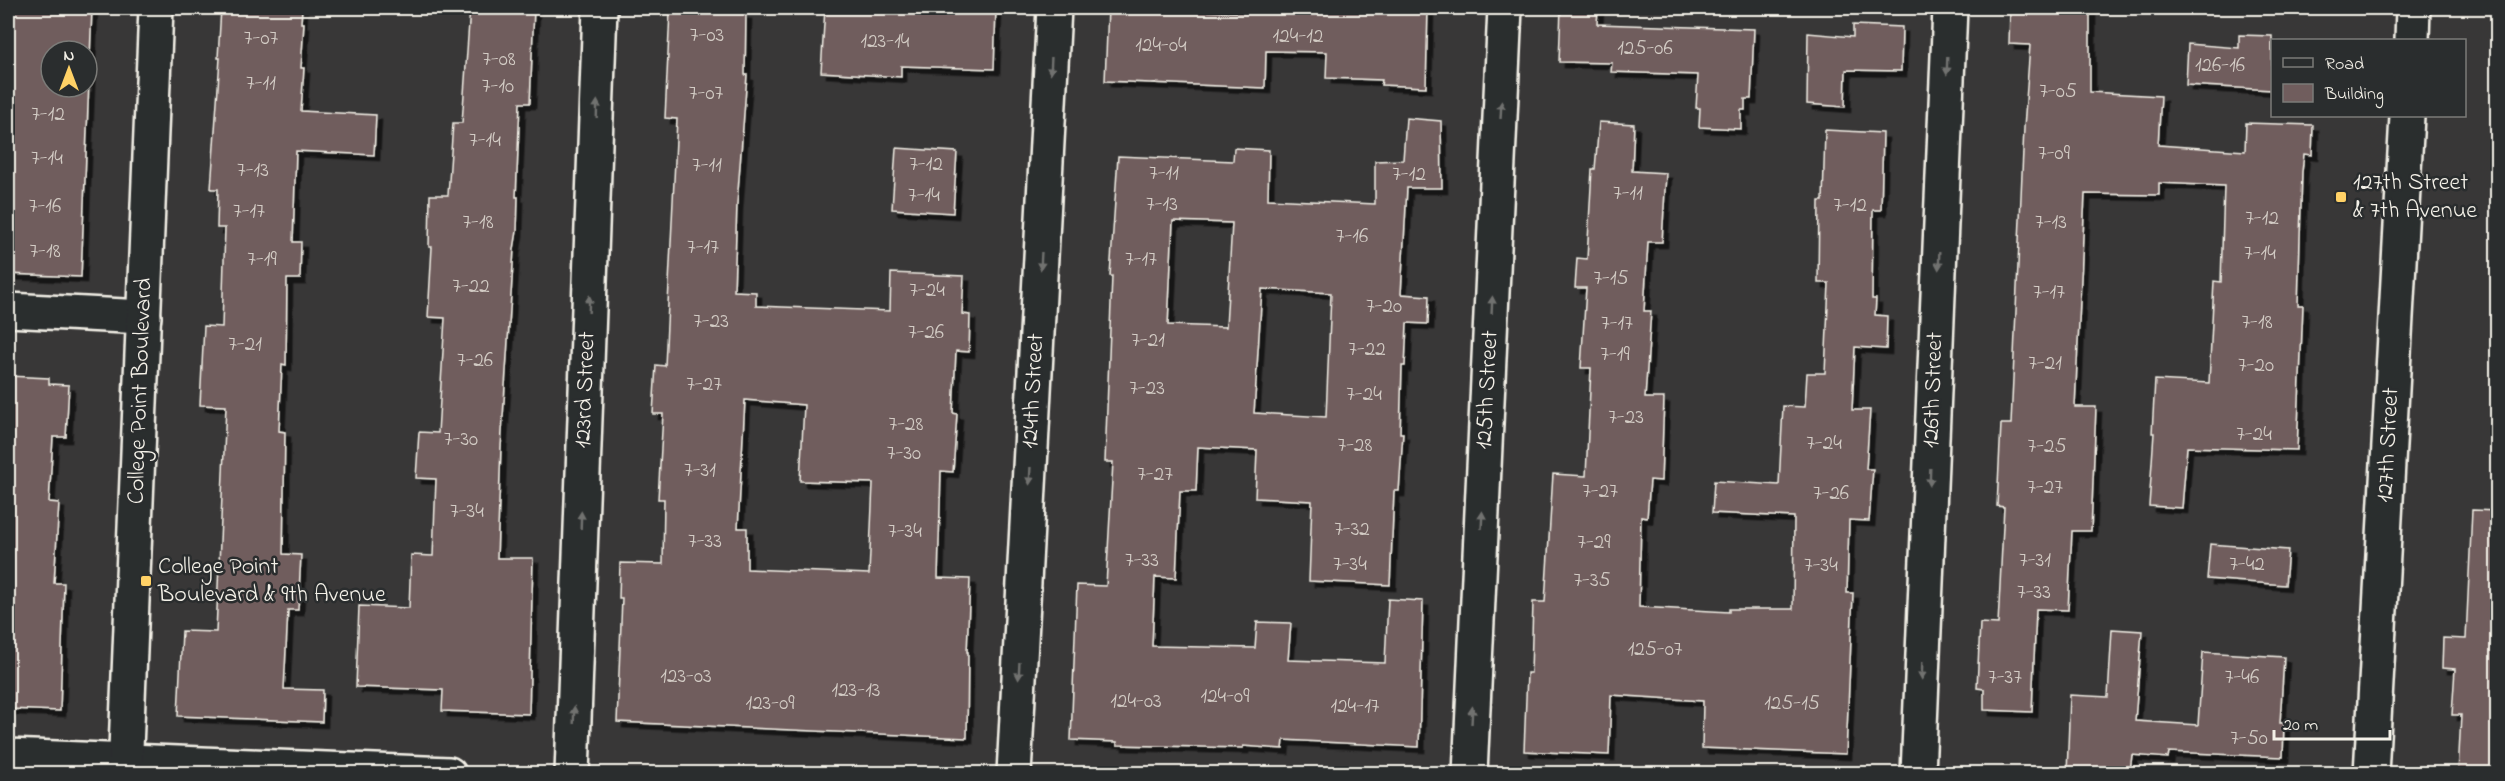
<svg xmlns="http://www.w3.org/2000/svg" width="2505" height="781" font-family="'Indie Flower',sans-serif">
<style>
.building{fill:#705d5d;stroke:#f4f1e8;stroke-width:1.5;fill-rule:evenodd;filter:url(#shadow)}
.lines{fill:none;stroke-linecap:round;stroke-linejoin:round}
.minor-casing{stroke:#f4f1e8;stroke-width:38}
.minor{stroke:#2a2d2e;stroke-width:33}
.oneway{fill:#71726f}
.poi-dot{fill:#ffd166;stroke:#2a2d2e;stroke-width:2}
.labels{text-anchor:middle;dominant-baseline:central;stroke-width:5;stroke-linejoin:round;paint-order:stroke}
.number-label{font-size:21px;fill:#d3ccc5}
.poi-label{font-size:24px;fill:#f4f1e8;stroke:#2a2d2e;text-anchor:start}
.street-label{font-size:24px;fill:#f4f1e8;stroke:#2a2d2e}
</style>
<defs>
<filter id="shadow"><feDropShadow dx="5.5" dy="5.5" stdDeviation="0" flood-color="#0009"/></filter>
</defs>
<rect width="100%" height="100%" fill="#383737"/>
<filter id="ink" filterUnits="userSpaceOnUse"><feTurbulence type="fractalNoise" baseFrequency=".0167" numOctaves="2"/><feDisplacementMap in="SourceGraphic" scale="12" xChannelSelector="R" yChannelSelector="G"/><feConvolveMatrix kernelMatrix="1 2 1 2 8 2 1 2 1" color-interpolation-filters="sRGB"/></filter>
<g filter="url(#ink)">
<g class="building">
<path d="M8 8H92L81 277 8 274ZM51 51H87V87H51Z"/>
<path d="M221 8H302L301 23H304L301 68H304L301 111 376 115 374 155 296 151 293 242H301L300 279H287L286 365 282 364 279 431 285 432 283 554 301 555 298 610H288L284 689 323 690 322 722 178 716 182 631 216 632 226 406 200 405 204 326 222 327 225 228H217L218 189H211L220 58H218Z"/>
<path d="M470 8H534L530 103H520L516 197H518L517 231 514 249 501 447 497 558H533L529 714 442 711 443 690 356 687 359 606 409 608 411 555 433 556 436 479 416 478 419 432 438 433 445 318 428 317 432 247H429L430 195H448L453 123H462Z"/>
<path d="M825 8H996L994 69 901 66V77L821 72Z"/>
<path d="M1108 8 1287 14V8H1428L1426 87 1381 85 1382 80 1326 78 1327 52 1266 51 1265 88 1105 81Z"/>
<path d="M1561 8H1598L1597 24 1754 29 1751 99H1745V110H1741V129L1699 127 1700 108H1696L1698 75 1611 72 1612 63 1559 62Z"/>
<path d="M2010 8 2090 9V92L2161 96 2158 145 2245 151 2246 123 2313 125 2312 155 2304 154 2302 172 2298 305H2303L2297 450 2187 447 2182 508 2149 506 2154 433H2152L2155 380 2209 383 2214 281 2221 282 2224 186 2159 183V195L2085 194 2075 407H2096L2091 531H2072L2068 610 2036 609 2032 712 1984 710V689L1977 688 1980 623 1998 624 2004 507 1997 506 2001 424H2011L2024 128 2030 45 2009 44Z"/>
<path d="M670 11 746 14 745 75H747L737 204 734 291 756 292V306L890 311 891 273 964 276 962 314 970 315 969 352 956 351 953 413 957 414 953 472 941 471 938 578 970 579 967 652H968L967 738 617 722 622 598H619L620 563 663 564 664 499H658L663 414H653L656 365 665 366 677 119 665 118ZM745 400 804 405 800 481 873 483 869 574 747 569V528H738Z"/>
<path d="M1853 25 1902 27 1901 71 1846 70 1845 107 1807 104 1808 33 1853 37Z"/>
<path d="M2239 35 2272 36V90L2186 85 2188 44 2239 48Z"/>
<path d="M1406 118 1441 121 1442 188H1407L1401 294 1429 296 1428 324 1407 323 1405 366H1402L1400 433H1403L1399 491H1394L1390 585 1309 581 1312 501 1255 498 1257 450 1198 447 1196 491H1180L1176 578 1155 577 1152 646 1255 648 1257 622 1291 623 1288 660 1385 663 1388 599 1423 601 1419 747 1284 740 1283 749 1243 746V748L1117 745V742L1071 740 1077 585 1106 586 1113 462H1105L1112 276H1110L1118 156 1233 161 1234 148 1269 150 1268 199 1375 204V161L1403 160ZM1173 221 1232 223 1226 327 1168 325ZM1262 289 1331 293 1326 417 1254 413Z"/>
<path d="M1599 122 1634 124 1632 171 1666 173 1662 242H1648L1644 311H1651L1645 398H1664L1661 481 1650 480 1647 518 1641 517 1639 607 1729 612V609H1793L1794 517 1712 513 1714 481 1779 485 1783 406 1805 407 1807 373H1825L1829 283H1818L1819 201H1823L1825 130 1883 133 1881 210H1873L1872 299H1876L1875 315 1887 316 1886 349 1855 347 1852 410H1870L1866 469H1873L1869 521 1849 520 1847 593H1853L1846 754 1702 748 1703 701 1611 695 1609 755 1524 751 1527 673H1531L1533 602H1545L1553 474 1586 476 1591 368H1581L1586 288H1575L1577 258 1587 259 1592 169H1595Z"/>
<path d="M896 148 957 152 953 213 892 209Z"/>
<path d="M8 376 49 378V384L69 385 66 437H53L49 502 59 503 54 583H64L60 711 8 709Z"/>
<path d="M2472 510 2498 511V774H2458L2461 715H2452L2455 669 2442 668 2443 638 2466 639Z"/>
<path d="M2210 544 2288 550 2285 585 2207 579Z"/>
<path d="M2112 629 2142 631 2135 721 2198 725 2203 652 2284 657 2280 723H2284L2283 757 2169 752 2168 758 2132 755 2130 771 2119 770V774H2067L2070 695 2108 697Z"/>
</g>
<g class="lines">
<g class="minor-casing">
<g id="minor">
<path d="M2412 40 2413 8"/>
<path d="M8 310 144 317"/>
<path d="M8 756 449 774"/>
<path d="M125 774 156 8"/>
<path d="M572 774 600 8"/>
<path d="M1014 774 1054 8"/>
<path d="M1470 774 1505 8"/>
<path d="M1918 774 1950 8"/>
<path d="M2371 774 2407 116"/>
</g>
</g>
<use href="#minor" class="minor"/>
</g>
<defs><path id="oneway-solid" d="M-6-.8H1V-3.2L6.5 0L1 3.2V.8H-6Z" transform="scale(1.5)"/></defs>
<g class="oneway">
<use href="#oneway-solid" transform="translate(1051 66) rotate(93)"/>
<use href="#oneway-solid" transform="translate(1947 66) rotate(92)"/>
<use href="#oneway-solid" transform="translate(597 109) rotate(-88)"/>
<use href="#oneway-solid" transform="translate(1501 110) rotate(-87)"/>
<use href="#oneway-solid" transform="translate(1041 261) rotate(93)"/>
<use href="#oneway-solid" transform="translate(1939 261) rotate(92)"/>
<use href="#oneway-solid" transform="translate(589 304) rotate(-88)"/>
<use href="#oneway-solid" transform="translate(1492 305) rotate(-87)"/>
<use href="#oneway-solid" transform="translate(1030 476) rotate(93)"/>
<use href="#oneway-solid" transform="translate(1930 477) rotate(92)"/>
<use href="#oneway-solid" transform="translate(581 520) rotate(-88)"/>
<use href="#oneway-solid" transform="translate(1482 520) rotate(-87)"/>
<use href="#oneway-solid" transform="translate(1019 671) rotate(93)"/>
<use href="#oneway-solid" transform="translate(1922 671) rotate(92)"/>
<use href="#oneway-solid" transform="translate(574 715) rotate(-88)"/>
<use href="#oneway-solid" transform="translate(1472 715) rotate(-87)"/>
</g>
</g>
<g class="poi-dot">
<rect x="2335" y="191" width="12" height="12" rx="3"/>
<rect x="140" y="575" width="12" height="12" rx="3"/>
</g>
<g class="labels">
<g class="number-label">
<text x="707" y="36">7-03</text>
<text x="1298" y="37">124-12</text>
<text x="261" y="39">7-07</text>
<text x="885" y="42">123-14</text>
<text x="1161" y="46">124-04</text>
<text x="1645" y="49">125-06</text>
<text x="499" y="60">7-08</text>
<text x="2220" y="66">126-16</text>
<text x="261" y="84">7-11</text>
<text x="498" y="87">7-10</text>
<text x="2058" y="92">7-05</text>
<text x="706" y="94">7-07</text>
<text x="48" y="115">7-12</text>
<text x="485" y="141">7-14</text>
<text x="2054" y="154">7-09</text>
<text x="47" y="159">7-14</text>
<text x="926" y="165">7-12</text>
<text x="707" y="166">7-11</text>
<text x="253" y="171">7-13</text>
<text x="1164" y="174">7-11</text>
<text x="1409" y="175">7-12</text>
<text x="1628" y="194">7-11</text>
<text x="924" y="196">7-14</text>
<text x="1162" y="205">7-13</text>
<text x="1850" y="206">7-12</text>
<text x="45" y="207">7-16</text>
<text x="249" y="212">7-17</text>
<text x="2262" y="219">7-12</text>
<text x="478" y="223">7-18</text>
<text x="2051" y="223">7-13</text>
<text x="1352" y="237">7-16</text>
<text x="703" y="248">7-17</text>
<text x="45" y="252">7-18</text>
<text x="2260" y="254">7-14</text>
<text x="262" y="260">7-19</text>
<text x="1141" y="260">7-17</text>
<text x="1611" y="279">7-15</text>
<text x="471" y="287">7-22</text>
<text x="927" y="291">7-24</text>
<text x="2049" y="293">7-17</text>
<text x="1384" y="307">7-20</text>
<text x="711" y="322">7-23</text>
<text x="2257" y="323">7-18</text>
<text x="1617" y="324">7-17</text>
<text x="926" y="333">7-26</text>
<text x="1148" y="341">7-21</text>
<text x="245" y="345">7-21</text>
<text x="1367" y="350">7-22</text>
<text x="1615" y="355">7-19</text>
<text x="475" y="361">7-26</text>
<text x="2045" y="364">7-21</text>
<text x="2256" y="366">7-20</text>
<text x="704" y="385">7-27</text>
<text x="1147" y="389">7-23</text>
<text x="1364" y="395">7-24</text>
<text x="1626" y="418">7-23</text>
<text x="906" y="425">7-28</text>
<text x="2254" y="435">7-24</text>
<text x="461" y="440">7-30</text>
<text x="1824" y="444">7-24</text>
<text x="1355" y="446">7-28</text>
<text x="2047" y="447">7-25</text>
<text x="904" y="454">7-30</text>
<text x="700" y="471">7-31</text>
<text x="1155" y="475">7-27</text>
<text x="2045" y="488">7-27</text>
<text x="1600" y="492">7-27</text>
<text x="1831" y="494">7-26</text>
<text x="467" y="512">7-34</text>
<text x="1352" y="530">7-32</text>
<text x="905" y="532">7-34</text>
<text x="705" y="542">7-33</text>
<text x="1594" y="543">7-29</text>
<text x="1142" y="561">7-33</text>
<text x="2035" y="561">7-31</text>
<text x="1350" y="565">7-34</text>
<text x="2247" y="565">7-42</text>
<text x="1821" y="566">7-34</text>
<text x="1592" y="581">7-35</text>
<text x="2034" y="593">7-33</text>
<text x="1655" y="650">125-07</text>
<text x="686" y="677">123-03</text>
<text x="2005" y="678">7-37</text>
<text x="2242" y="678">7-46</text>
<text x="856" y="691">123-13</text>
<text x="1225" y="697">124-09</text>
<text x="1136" y="702">124-03</text>
<text x="770" y="704">123-09</text>
<text x="1792" y="704">125-15</text>
<text x="1355" y="707">124-17</text>
<text x="2249" y="739">7-50</text>
</g>
<g class="poi-label">
<text x="2353" y="183">127th Street<tspan x="2353" dy="28">&amp; 7th Avenue</tspan></text>
<text x="158" y="567">College Point<tspan x="158" dy="28">Boulevard &amp; 9th Avenue</tspan></text>
</g>
<g class="street-label">
<text transform="translate(586 390) rotate(-88)">123rd Street</text>
<text transform="translate(1488 390) rotate(-87)">125th Street</text>
<text transform="translate(1934 390) rotate(-88)">126th Street</text>
<text transform="translate(141 391) rotate(-88)">College Point Boulevard</text>
<text transform="translate(1034 391) rotate(-87)">124th Street</text>
<text transform="translate(2389 445) rotate(-87)">127th Street</text>
</g>
</g>
<rect width="2505" height="781" fill="none" stroke="#2a2d2e" stroke-width="30"/>
<rect x="15" y="15" width="2475" height="751" fill="none" stroke="#f4f1e8" stroke-width="2" filter="url(#ink)"/>
<rect x="2271" y="39" width="195" height="78" fill="#2a2d2e" stroke="#7b7b78" stroke-width="1.5"/>
<rect x="2283" y="58" width="30" height="9" fill="#2a2d2e" stroke="#7b7b78" stroke-width="1.5"/>
<text x="2325" y="69" font-size="18" fill="#f4f1e8">Road</text>
<rect x="2283" y="84" width="30" height="18" fill="#705d5d" stroke="#7b7b78" stroke-width="1.5"/>
<text x="2325" y="99" font-size="18" fill="#f4f1e8">Building</text>
<g transform="translate(69 69)"><circle r="28" fill="#2a2d2e" stroke="#7b7b78" stroke-width="1.5"/>
<path d="M0-4.5L10 22L0 15L-10 22Z" fill="#ffd166"/>
<text y="-9" font-size="16" font-weight="bold" text-anchor="middle" fill="#f4f1e8">N</text>
</g>
<path d="M2274 730v9h116v-9" fill="none" stroke="#f4f1e8" stroke-width="3"/>
<text x="2283" y="730" font-size="18" fill="#f4f1e8" stroke="#2a2d2e" stroke-width="4.5" paint-order="stroke">20 m</text>
</svg>
